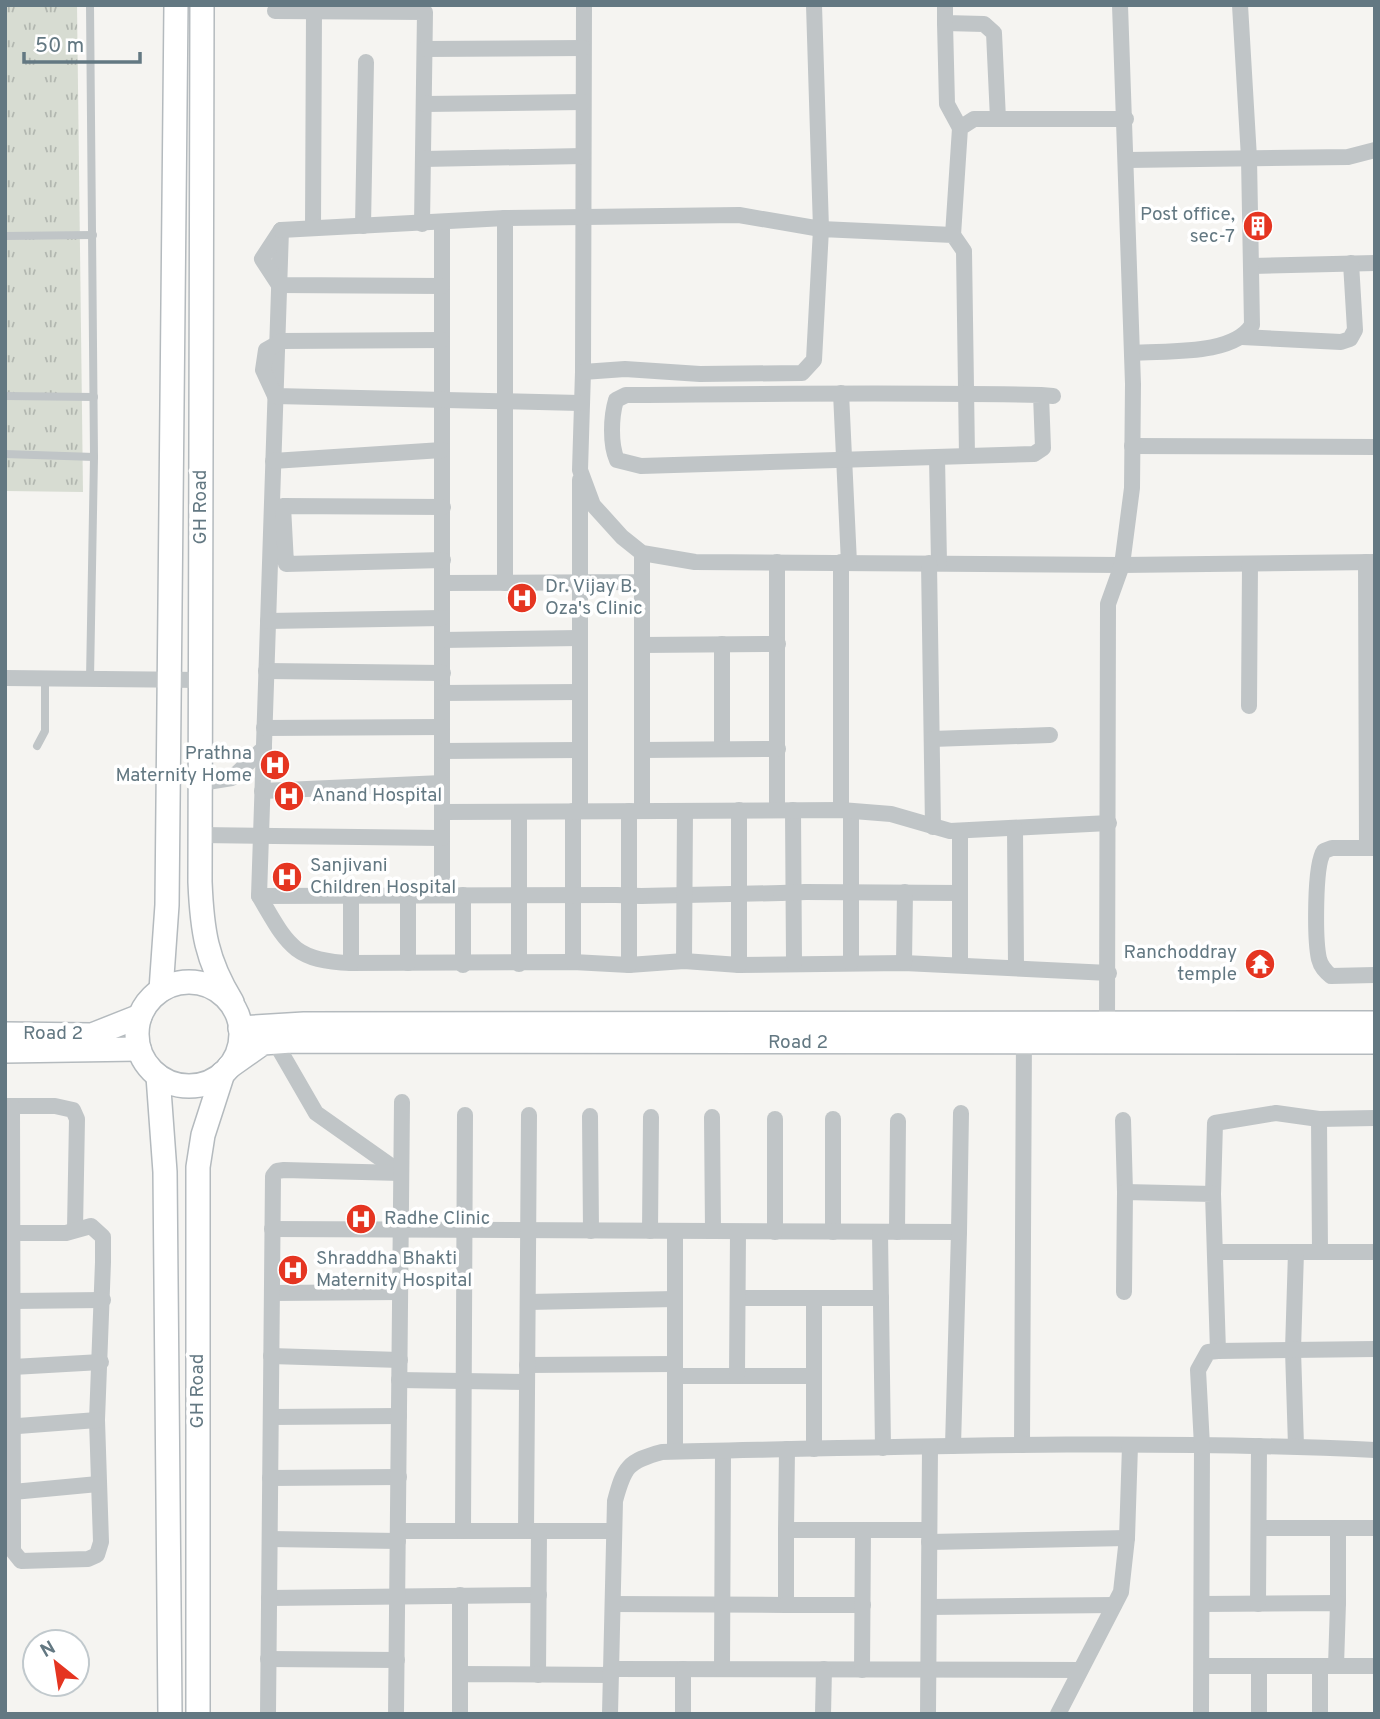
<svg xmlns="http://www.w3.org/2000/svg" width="1380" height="1719" font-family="Overpass,sans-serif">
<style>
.grass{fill:url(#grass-tufts)}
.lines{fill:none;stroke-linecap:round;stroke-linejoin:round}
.secondary-casing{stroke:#b4babe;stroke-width:26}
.lane{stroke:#c0c5c7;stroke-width:8}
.street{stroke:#c0c5c7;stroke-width:16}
.secondary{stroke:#fff;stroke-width:23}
.street-bridge{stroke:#c0c5c7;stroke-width:16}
.labels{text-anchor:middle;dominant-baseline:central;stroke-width:7;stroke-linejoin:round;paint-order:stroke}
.poi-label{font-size:19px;fill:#637882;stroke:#fff;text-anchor:start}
.street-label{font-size:19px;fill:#637882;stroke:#fff}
</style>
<defs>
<pattern id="grass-tufts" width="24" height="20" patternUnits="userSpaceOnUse" patternTransform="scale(1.75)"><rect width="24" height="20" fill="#d7dcd2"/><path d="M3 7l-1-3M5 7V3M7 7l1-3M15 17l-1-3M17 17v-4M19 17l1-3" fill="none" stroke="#b2b7b0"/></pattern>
</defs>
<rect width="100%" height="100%" fill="#f5f4f1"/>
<path class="grass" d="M5 5H77L83 492 5 491Z"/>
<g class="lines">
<g class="secondary-casing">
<g id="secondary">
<path d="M202 5 200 882C202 930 206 960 232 1002"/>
<circle cx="189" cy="1034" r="52"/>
<path d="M161 990 167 905 176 5"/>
<path d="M240 1028 304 1024 1375 1023"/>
<path d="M5 1034 92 1035 140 1016"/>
<path d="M5 1051 139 1049"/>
<path d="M229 1067 263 1043 291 1041 1375 1042"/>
<path d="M158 1076 165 1172 170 1714"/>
<path d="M198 1714V1167L203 1135 223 1073"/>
</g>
</g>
<g class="lane">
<path d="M90 5 94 457 90 679"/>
<path d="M5 236 93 235"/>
<path d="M5 396 94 397"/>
<path d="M5 454 94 457"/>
<path d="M37 746 45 731V680"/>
</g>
<g class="street">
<path d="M584 5 583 372 580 470 593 505 622 537 642 553 695 562 1122 565 1375 562"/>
<path d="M945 5V23L984 24 994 33 998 119"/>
<path d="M275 11 425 12 422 224"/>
<path d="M945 23 947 104 960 128"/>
<path d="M425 49 583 48"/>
<path d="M424 104 583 102"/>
<path d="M423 159 583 156"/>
<path d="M1127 160 1348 157 1375 150"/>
<path d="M442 223V583L642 582V553"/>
<path d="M363 226 366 62"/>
<path d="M313 228 314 11"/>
<path d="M281 230 259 896C287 943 292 961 351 963L573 962 629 965 684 961 739 965 904 963 1109 973"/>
<path d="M281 230 262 259 279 285 442 286"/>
<path d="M281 230 505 218"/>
<path d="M953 235 960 128 974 119H1126"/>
<path d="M1252 266 1375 263"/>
<path d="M1242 337 1341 342 1350 339 1355 330 1351 263"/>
<path d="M442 340 282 341 266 350 263 370 275 396 580 403"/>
<path d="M1132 353C1166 350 1233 356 1252 325L1249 158 1240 5"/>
<path d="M583 372 625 369 700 374 802 373 814 360 821 229 953 235 964 251 967 456"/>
<path d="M841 393 849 563"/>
<path d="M1041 395 1043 448 1034 454 641 466 617 460C610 444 611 417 616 400L626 395C765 394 903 392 1041 395L1053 396"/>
<path d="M1132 446 1375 447"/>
<path d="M937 457 939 563"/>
<path d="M273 461 442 450"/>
<path d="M443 560 286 564 283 506 443 507"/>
<path d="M777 562V810"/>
<path d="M1366 562 1367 848"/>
<path d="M929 563 933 827"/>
<path d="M442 583V895"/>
<path d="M505 583V218L739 215 821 229 814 5"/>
<path d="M268 621 442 618"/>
<path d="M442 640 580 638"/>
<path d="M642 645 778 644"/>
<path d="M266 671 443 673"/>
<path d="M5 678 201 680"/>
<path d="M442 693 580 692"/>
<path d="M1249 706 1250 564"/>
<path d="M264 728 442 727"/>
<path d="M932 739 1050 735"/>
<path d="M722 749V644"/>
<path d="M642 750 778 749"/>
<path d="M442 751 580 750"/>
<path d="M201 783 232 778 264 748"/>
<path d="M262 791 442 783"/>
<path d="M793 810 794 963"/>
<path d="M841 810V562"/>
<path d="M573 811V962"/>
<path d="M580 811V480"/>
<path d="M642 811V582"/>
<path d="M851 811V962"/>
<path d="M442 812 841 810 891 814 950 831 1109 823"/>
<path d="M1015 828 1016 967"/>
<path d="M201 835 442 838"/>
<path d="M1375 848H1332L1324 851C1314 865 1315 941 1319 959 1321 967 1325 971 1331 976L1375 975"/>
<path d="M806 892 960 893"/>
<path d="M351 895V963"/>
<path d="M408 895V963"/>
<path d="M463 895V965"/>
<path d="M259 896 616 895"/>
<path d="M641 896 781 893"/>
<path d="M684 961 685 811"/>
<path d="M904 963 905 892"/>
<path d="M519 964V812"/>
<path d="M960 964V832"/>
<path d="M629 965V811"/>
<path d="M739 965V810"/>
<path d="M1107 1032 1108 604 1122 565 1132 488 1133 384 1120 5"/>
<path d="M275 1042 316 1113 401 1173"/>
<path d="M5 1106H55L73 1110 77 1119 75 1229"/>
<path d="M590 1116 591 1231"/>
<path d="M712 1117 713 1231"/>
<path d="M833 1119V1232"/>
<path d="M1319 1119 1320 1252"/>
<path d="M1123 1120 1125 1192"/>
<path d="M1213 1194 1215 1123 1276 1113 1319 1119 1375 1118"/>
<path d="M272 1229 959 1232 953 1446"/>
<path d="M650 1231 651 1117"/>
<path d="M775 1232V1119"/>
<path d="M880 1232 883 1448"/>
<path d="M897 1232 898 1121"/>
<path d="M959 1232 961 1113"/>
<path d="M5 1233H66L91 1226 103 1237V1262L97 1420 101 1542 97 1555 88 1559 21 1561 13 1551V1532"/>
<path d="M1215 1252H1375"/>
<path d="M1296 1252 1293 1350 1296 1446"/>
<path d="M1124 1292 1125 1192 1213 1194 1218 1351"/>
<path d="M272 1293 400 1292"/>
<path d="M738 1298H814"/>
<path d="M12 1301 103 1300"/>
<path d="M528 1302 675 1299"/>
<path d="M271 1356 400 1360"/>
<path d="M527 1365 675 1364"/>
<path d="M13 1367 101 1362"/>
<path d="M675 1376H814V1298H881"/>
<path d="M737 1376 738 1232"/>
<path d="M814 1376V1449"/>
<path d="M399 1380 527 1382"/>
<path d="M271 1417 399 1416"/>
<path d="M5 1427 97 1420"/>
<path d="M1022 1445 1024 1031"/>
<path d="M675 1451V1231"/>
<path d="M270 1478 399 1477"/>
<path d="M13 1492 98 1484"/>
<path d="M1259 1528H1375"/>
<path d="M786 1530 787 1449"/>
<path d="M398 1531H613"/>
<path d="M463 1531 465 1115"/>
<path d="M526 1531 529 1115"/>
<path d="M5 1532H13L12 1106"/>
<path d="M270 1539 398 1541"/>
<path d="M929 1542 1127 1538"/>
<path d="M269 1598 539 1595"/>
<path d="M1338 1603V1528"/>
<path d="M613 1604 786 1605V1530H929"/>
<path d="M1202 1604 1338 1603 1336 1666"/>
<path d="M1258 1604 1259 1446"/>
<path d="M786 1605H863"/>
<path d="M929 1607 1114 1605"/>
<path d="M268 1659 397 1660"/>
<path d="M1202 1666H1375"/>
<path d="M611 1669 1080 1670"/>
<path d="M722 1669 723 1451"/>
<path d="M862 1670 863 1530"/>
<path d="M460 1674V1595"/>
<path d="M538 1675 539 1531"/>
<path d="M268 1714 273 1176 277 1171 284 1170 401 1173"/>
<path d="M396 1714 402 1102"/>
<path d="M460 1714V1674L611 1675"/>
<path d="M610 1714 615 1501C624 1467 628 1461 662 1452 899 1447 1137 1439 1375 1450"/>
<path d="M683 1714V1669"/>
<path d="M823 1714 824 1669"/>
<path d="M928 1714 930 1447"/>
<path d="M1058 1714 1121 1592 1127 1538 1130 1446"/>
<path d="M1201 1714 1202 1446 1198 1370 1208 1352 1218 1351 1375 1349"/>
<path d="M1259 1714V1666"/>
<path d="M1320 1714V1666"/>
</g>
<use href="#secondary" class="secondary"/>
<g class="street-bridge">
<path d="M781 893 806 892"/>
<path d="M616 895 641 896"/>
</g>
</g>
<defs>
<g id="building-disc" transform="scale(1.575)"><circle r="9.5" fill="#e53521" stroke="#fff"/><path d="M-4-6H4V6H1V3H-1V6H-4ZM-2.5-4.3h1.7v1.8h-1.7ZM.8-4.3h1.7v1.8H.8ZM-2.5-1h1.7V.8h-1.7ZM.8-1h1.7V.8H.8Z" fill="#fff"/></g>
<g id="hospital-disc" transform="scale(1.575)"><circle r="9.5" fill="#e53521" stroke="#fff"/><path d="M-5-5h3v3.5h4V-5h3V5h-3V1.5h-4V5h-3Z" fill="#fff"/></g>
<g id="temple-disc" transform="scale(1.575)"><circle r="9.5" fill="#e53521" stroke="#fff"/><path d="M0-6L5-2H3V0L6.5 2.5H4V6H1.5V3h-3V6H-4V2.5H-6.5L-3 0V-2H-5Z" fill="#fff"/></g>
</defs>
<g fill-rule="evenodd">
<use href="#building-disc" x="1258" y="226"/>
<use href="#hospital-disc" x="522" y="598"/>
<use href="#hospital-disc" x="275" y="765"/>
<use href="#hospital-disc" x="289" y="796"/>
<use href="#hospital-disc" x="287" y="877"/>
<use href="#temple-disc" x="1260" y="964"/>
<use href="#hospital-disc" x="361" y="1219"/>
<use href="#hospital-disc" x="293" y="1270"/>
</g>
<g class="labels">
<g class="poi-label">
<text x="1235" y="215" text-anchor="end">Post office,<tspan x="1235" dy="22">sec-7</tspan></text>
<text x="545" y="587">Dr. Vijay B.<tspan x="545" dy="22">Oza's Clinic</tspan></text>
<text x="252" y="754" text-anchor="end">Prathna<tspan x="252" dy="22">Maternity Home</tspan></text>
<text x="312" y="796">Anand Hospital</text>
<text x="310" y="866">Sanjivani<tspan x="310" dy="22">Children Hospital</tspan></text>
<text x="1237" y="953" text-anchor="end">Ranchoddray<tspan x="1237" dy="22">temple</tspan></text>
<text x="384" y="1219">Radhe Clinic</text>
<text x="316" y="1259">Shraddha Bhakti<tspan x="316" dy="22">Maternity Hospital</tspan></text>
</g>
<g class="street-label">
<text transform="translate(201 507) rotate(-90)">GH Road</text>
<text x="53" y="1034">Road 2</text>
<text x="798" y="1043">Road 2</text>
<text transform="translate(198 1391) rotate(-90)">GH Road</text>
</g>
</g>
<rect width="1380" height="1719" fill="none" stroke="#637882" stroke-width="14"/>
<g transform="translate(56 1663) rotate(330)"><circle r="33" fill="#ffffff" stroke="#c1c9cd" stroke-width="2"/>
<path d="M0-5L12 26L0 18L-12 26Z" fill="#e53521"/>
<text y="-10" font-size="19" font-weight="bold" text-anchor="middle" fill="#637882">N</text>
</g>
<path d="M24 52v10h116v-10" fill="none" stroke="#637882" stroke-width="3.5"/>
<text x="35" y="52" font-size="21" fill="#637882" stroke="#ffffff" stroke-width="5" paint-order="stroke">50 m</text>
</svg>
